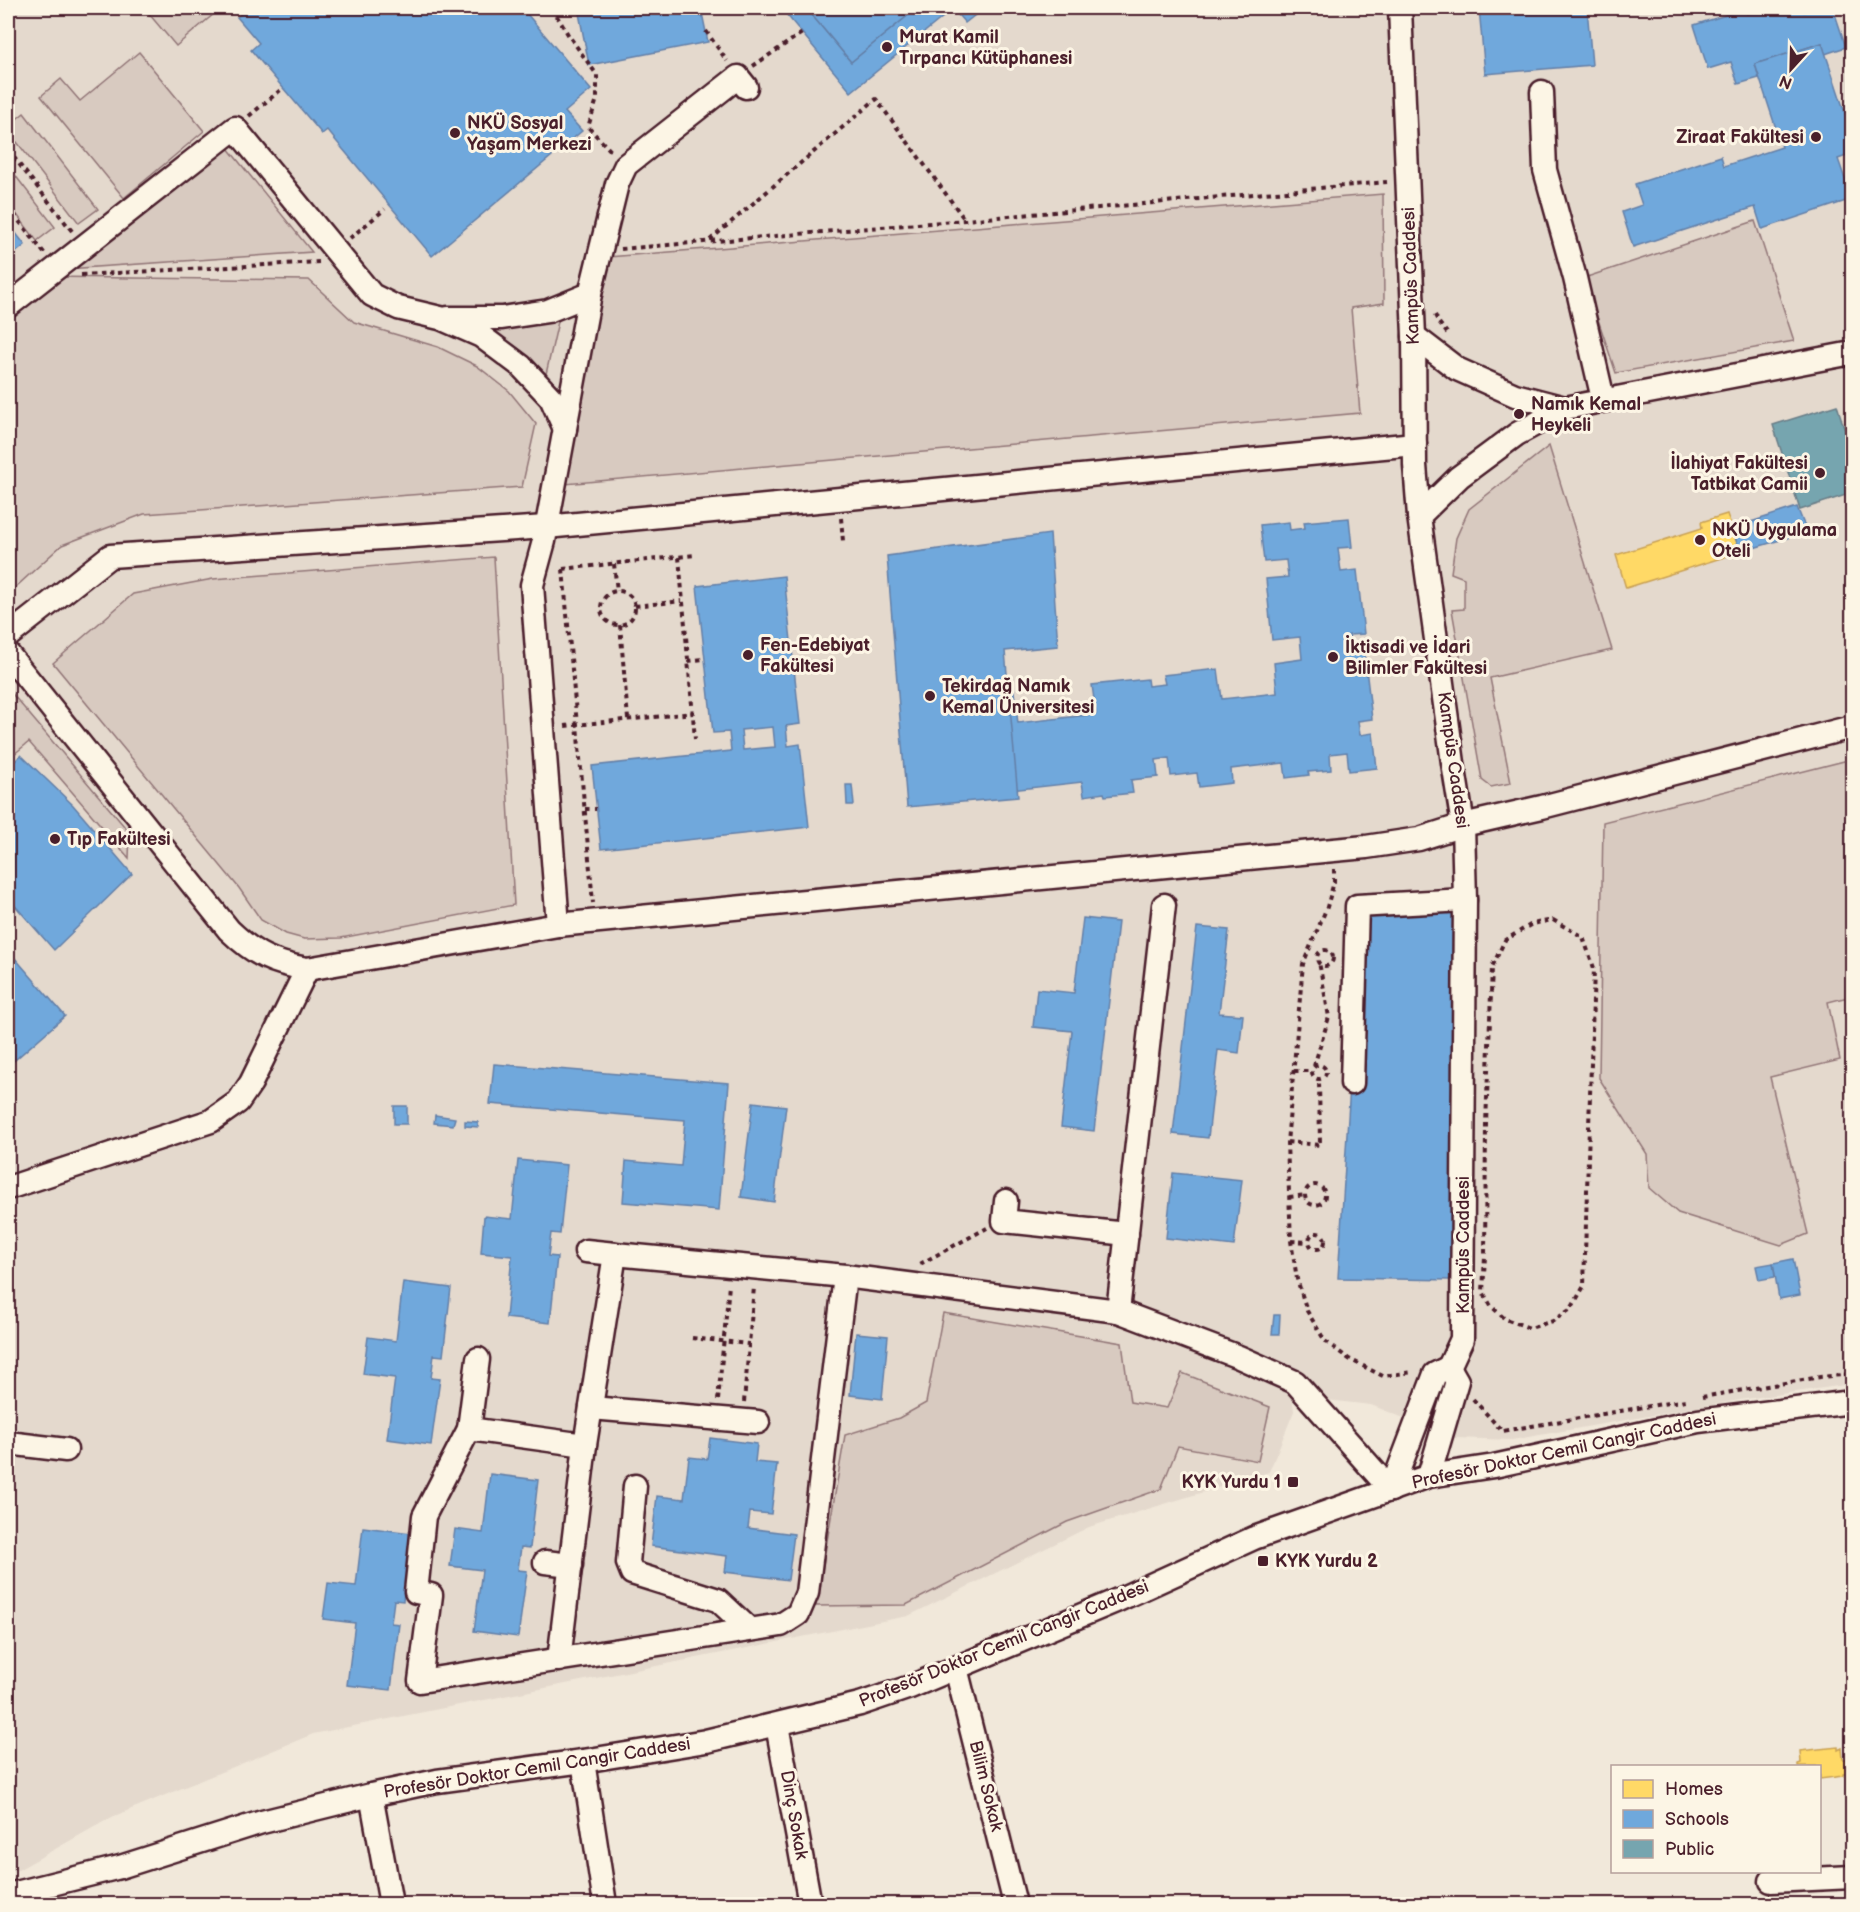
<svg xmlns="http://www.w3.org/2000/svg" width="1860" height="1912" font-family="'Balsamiq Sans',sans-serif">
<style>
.built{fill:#e4d9cd}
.green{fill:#d8cac0;stroke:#917476;stroke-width:1.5}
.homes{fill:#ffd966;stroke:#c9a154;stroke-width:1.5}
.schools{fill:#6fa8dc;stroke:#647fa7;stroke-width:1.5;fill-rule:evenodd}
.public{fill:#76a5af;stroke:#697d87;stroke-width:1.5}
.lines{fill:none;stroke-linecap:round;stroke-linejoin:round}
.minor-casing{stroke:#4a1f2b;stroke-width:27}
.path{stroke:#4a1f2b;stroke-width:4;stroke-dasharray:4.5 4.5;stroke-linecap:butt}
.minor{stroke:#fcf5e5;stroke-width:22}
.poi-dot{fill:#4a1f2b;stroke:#fcf5e5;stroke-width:2}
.labels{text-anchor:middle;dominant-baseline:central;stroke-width:6;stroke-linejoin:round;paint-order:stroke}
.poi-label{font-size:18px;font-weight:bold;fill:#4a1f2b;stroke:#fcf5e5;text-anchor:start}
.street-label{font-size:18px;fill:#4a1f2b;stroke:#fcf5e5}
</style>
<rect width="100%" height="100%" fill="#f1e8da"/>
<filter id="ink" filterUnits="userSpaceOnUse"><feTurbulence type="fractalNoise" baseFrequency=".0167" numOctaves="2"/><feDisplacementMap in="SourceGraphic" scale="12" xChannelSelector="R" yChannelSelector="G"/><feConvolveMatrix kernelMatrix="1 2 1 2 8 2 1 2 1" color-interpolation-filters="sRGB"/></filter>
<g filter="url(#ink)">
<path class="built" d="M8 8H1852V1384L1746 1399 1512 1440 1455 1438 1371 1405 1292 1396 1294 1411 1269 1472 1089 1527 908 1616 313 1734 112 1817 18 1870 8 1872Z"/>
<g class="green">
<path d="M144 8H221L176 46Z"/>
<path d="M139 52 204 131 124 198 41 96 61 79 80 101Z"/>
<path d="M24 113 98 209 79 223 17 142 8 149V126Z"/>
<path d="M223 142 312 252 66 269Z"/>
<path d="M8 166 55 227 37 241 8 203Z"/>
<path d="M1383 194 1384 303 1351 308 1360 413 565 484 608 257Z"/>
<path d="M1755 221 1794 341 1616 373 1584 278Z"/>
<path d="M46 277 309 280 354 322 438 347 477 366 509 391 536 424 522 487 144 514 62 545 8 594V306Z"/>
<path d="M560 313 546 374 523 352 486 325Z"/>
<path d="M1549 446 1612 650 1490 678 1511 783 1491 787 1482 780 1452 610 1464 609V578L1451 573 1456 538 1469 509Z"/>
<path d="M494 557 514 905 341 938 304 939 286 934 261 920 239 888 53 663 133 594 213 579Z"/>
<path d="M8 689 130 833 129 858 29 742 8 759Z"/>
<path d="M1852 759V996L1828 1002 1840 1060 1770 1077 1808 1234 1781 1245 1678 1213 1649 1188 1647 1154 1599 1078 1603 822Z"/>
<path d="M943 1313 1122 1343 1130 1402 1167 1408 1182 1373 1270 1407 1258 1461 1178 1446 1161 1489 1067 1522 906 1605 816 1606 845 1435 899 1418 926 1403Z"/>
</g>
<g class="homes">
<path d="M1727 514 1740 552 1626 588 1616 555 1702 528 1701 522Z"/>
<path d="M1838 1747V1750L1842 1748 1843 1759H1847L1849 1774H1843V1776L1820 1779V1766H1798V1764L1801 1763 1800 1751Z"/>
</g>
<g class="schools">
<path d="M248 8H522L591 90 565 112 582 131 432 256 327 130 322 134 251 50 259 43 237 17Z"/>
<path d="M578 8H701L708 42 589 65Z"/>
<path d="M781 8H806L851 62 917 8H984L965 23 953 9 851 92Z"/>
<path d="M806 8H917L851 62Z"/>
<path d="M1479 8H1587L1592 65 1485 74Z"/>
<path d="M1769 8H1803L1804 12 1817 8H1833L1846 47 1825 54 1822 43 1755 64 1759 78 1738 84 1731 62 1708 69 1694 25 1745 9 1747 14Z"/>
<path d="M1822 43 1849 125H1852V154L1838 159 1852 199 1762 229 1755 207 1633 247 1622 212 1642 205 1635 184 1721 156 1724 166 1782 147 1755 64Z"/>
<path d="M8 223 25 245 8 259Z"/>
<path d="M1797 507 1807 532 1740 552 1732 528Z"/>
<path d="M1349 518 1352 547 1338 548 1341 572 1357 570 1364 634 1349 635 1351 654 1364 652 1372 719 1358 721 1360 735 1373 733 1377 768 1349 771 1347 752 1330 754 1331 770 1308 772 1309 775 1286 778 1284 763 1231 769 1232 783 1199 787 1197 773 1171 776 1169 758 1156 760 1158 777 1131 780 1133 793 1105 796 1104 793 1084 796 1082 782 1011 790 999 686 1013 684 1018 723 1096 714 1092 685 1147 679 1148 686 1165 684 1163 675 1218 669 1222 699 1277 693 1274 663 1302 659 1300 637 1272 640 1266 579 1288 577 1286 560 1264 562 1260 525 1289 522 1290 530 1305 528 1304 522Z"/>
<path d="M1050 534 1058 646 1005 651 1018 797 907 807 887 556Z"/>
<path d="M784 576 800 724 786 726 788 746 800 744 809 827 601 849 592 766 731 751 729 732 713 733 697 586ZM773 727 775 747 743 750 741 730Z"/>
<path d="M21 755 73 805 132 874 54 950 11 901 8 904V768Z"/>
<path d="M846 785H852L854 805H847Z"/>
<path d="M1361 910 1459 913 1451 1280 1338 1278Z"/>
<path d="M1083 918 1118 922 1094 1131 1061 1127 1072 1031 1033 1027 1037 989 1074 993Z"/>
<path d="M1197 927 1229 930 1219 1013 1243 1015 1239 1053 1218 1050 1208 1138 1173 1134Z"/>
<path d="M8 950 65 1016 8 1066Z"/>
<path d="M494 1064 729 1083 719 1210 623 1202 626 1161 681 1166 685 1120 490 1104Z"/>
<path d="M753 1102 786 1106 774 1202 741 1197Z"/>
<rect x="394" y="1106" width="13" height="18"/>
<path d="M435 1115 455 1118 453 1125 434 1123Z"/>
<path d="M465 1121 478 1122V1127L465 1126Z"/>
<path d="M518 1160 567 1165 560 1234 551 1233 548 1256 557 1257 550 1323 506 1318 512 1256 481 1253 484 1216 512 1219Z"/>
<path d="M1173 1173 1242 1180 1234 1246 1166 1238Z"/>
<path d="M1793 1259 1800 1295 1779 1299 1773 1263Z"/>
<path d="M1773 1263 1775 1277 1759 1280 1756 1266Z"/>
<path d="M403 1282 451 1288 443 1356 434 1355 431 1378 440 1379 431 1445 387 1439 395 1378 363 1374 368 1337 396 1341Z"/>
<path d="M1274 1315H1280L1279 1334H1272Z"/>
<path d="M856 1333 888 1336 882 1399 850 1395Z"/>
<path d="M710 1438 757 1444 755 1462 777 1464 771 1514 750 1512 748 1528 794 1534 788 1580 725 1572 727 1556 651 1546 657 1496 684 1499 689 1457 707 1459Z"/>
<path d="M490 1474 538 1480 530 1548 521 1547 518 1570 527 1571 518 1637 474 1631 482 1570 450 1566 455 1529 483 1533Z"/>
<path d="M363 1527 411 1533 403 1601 394 1600 391 1623 399 1624 391 1690 347 1685 355 1623 323 1619 328 1583 356 1586Z"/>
</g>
<path class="public" d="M1837 405 1852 453V493L1800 510 1773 425Z"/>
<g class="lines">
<g class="minor-casing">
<g id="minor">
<path d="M1400 8 1414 336 1415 465 1419 516 1453 763 1463 825 1465 900 1462 1339 1449 1367"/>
<path d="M1542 92 1545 170 1575 278 1603 399"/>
<path d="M8 306 235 128 372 295 398 308 440 318 481 336 521 366 551 398 565 429"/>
<path d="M448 318H502L548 311 590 294"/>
<path d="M1414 336 1457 369 1515 395 1565 408"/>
<path d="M1419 516 1459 477 1517 434 1565 408 1852 353"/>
<path d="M8 636 110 556 546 527 1415 444"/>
<path d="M8 654 229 930C255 955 272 963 307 969L558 925 1269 856 1366 847 1419 839 1463 825 1542 807 1852 727"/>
<path d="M558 925 532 585 544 541 590 294 617 184 626 165 738 77 746 87"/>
<path d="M1352 1083 1357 906 1465 900"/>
<path d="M8 1188 211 1121 238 1102 251 1083 307 969"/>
<path d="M1006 1201 1004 1221 1127 1234"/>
<path d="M586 1251 615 1254"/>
<path d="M1118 1311 1164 905"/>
<path d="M591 1408 758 1422"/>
<path d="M469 1429 478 1359"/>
<path d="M8 1443 66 1450"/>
<path d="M585 1445 469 1429 424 1516 416 1592 431 1595 420 1681 781 1625 798 1614 807 1593 845 1276"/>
<path d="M1429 1476 1457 1381 1449 1367"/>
<path d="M635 1486 628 1563 632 1573 718 1600 749 1629"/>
<path d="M1391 1490 1435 1374 1449 1367"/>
<path d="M545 1562 571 1565"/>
<path d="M559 1660 585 1445 615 1254 845 1276 1118 1311 1239 1357 1295 1382 1391 1490"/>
<path d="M956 1668 1015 1904"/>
<path d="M777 1725 810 1904"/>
<path d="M583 1761 605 1904"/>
<path d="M371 1795 391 1904"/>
<path d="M1771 1881 1852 1877"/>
<path d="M8 1895 120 1867 262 1822 371 1795 437 1781 583 1761 706 1741 860 1704 910 1687 1118 1600 1254 1538 1429 1476 1494 1466 1698 1421 1852 1402"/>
</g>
</g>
<g class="path">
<path d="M552 8 569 36 597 75V99L588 127 611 151"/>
<path d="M706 31 727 61"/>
<path d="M753 66 802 33"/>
<path d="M249 116 283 88"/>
<path d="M8 150 72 231"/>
<path d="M8 207 45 254"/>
<path d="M350 238 385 209"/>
<path d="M710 240 876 99 965 220"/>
<path d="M621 249 965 220 1387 182"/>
<path d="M81 275 319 262"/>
<path d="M1435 315 1439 323 1447 333"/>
<path d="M841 518 843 541"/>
<path d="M679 557 695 739"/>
<path d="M614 564 617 591"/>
<path d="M563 569 593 903"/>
<path d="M563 569 695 555"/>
<circle cx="618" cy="608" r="17"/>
<path d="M635 606 682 601"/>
<path d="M620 625 628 719"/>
<path d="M688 661 703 659"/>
<path d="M565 726 693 713"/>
<path d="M585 809H596"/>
<path d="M1334 869V882L1327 907 1303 964 1287 1143 1291 1241 1297 1279 1307 1311 1325 1341 1349 1359 1383 1376 1413 1372"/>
<path d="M1553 920 1583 937 1594 968 1584 1286 1571 1309 1553 1321 1530 1328 1505 1319 1491 1306 1483 1292 1485 1256 1486 1124 1492 967 1505 940 1532 924Z"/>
<circle cx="1325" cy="958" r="8"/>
<circle cx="1319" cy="1072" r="7"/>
<path d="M1314 1066 1329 1017 1319 962"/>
<path d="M1294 1071H1312"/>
<path d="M1287 1142 1320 1145 1319 1080"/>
<circle cx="1315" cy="1195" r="10"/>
<path d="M1289 1197 1306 1195"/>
<circle cx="1317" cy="1241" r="8"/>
<path d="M1291 1241 1309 1242"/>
<path d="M920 1264 987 1228"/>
<path d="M692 1338 749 1344"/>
<path d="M1702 1397 1820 1377 1852 1374"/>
<path d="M1473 1399 1502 1431 1686 1400"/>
<path d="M718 1400 729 1285"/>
<path d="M744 1402 754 1287"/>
</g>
<use href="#minor" class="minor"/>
</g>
</g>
<g class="poi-dot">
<circle cx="887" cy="47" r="6"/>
<circle cx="455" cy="133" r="6"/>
<circle cx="1816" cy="137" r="6"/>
<circle cx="1519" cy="414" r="6"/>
<circle cx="1820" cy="473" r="6"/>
<circle cx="1700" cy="540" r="6"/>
<circle cx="748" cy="655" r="6"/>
<circle cx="1333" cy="657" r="6"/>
<circle cx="930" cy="696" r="6"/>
<circle cx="55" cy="839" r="6"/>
<rect x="1287" y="1476" width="12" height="12" rx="3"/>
<rect x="1257" y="1555" width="12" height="12" rx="3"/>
</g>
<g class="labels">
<g class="poi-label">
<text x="899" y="37">Murat Kamil<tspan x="899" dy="21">Tırpancı Kütüphanesi</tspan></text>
<text x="467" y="123">NKÜ Sosyal<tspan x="467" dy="21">Yaşam Merkezi</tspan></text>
<text x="1804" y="137" text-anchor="end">Ziraat Fakültesi</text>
<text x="1531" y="404">Namık Kemal<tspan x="1531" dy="21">Heykeli</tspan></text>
<text x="1808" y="463" text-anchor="end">İlahiyat Fakültesi<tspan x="1808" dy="21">Tatbikat Camii</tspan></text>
<text x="1712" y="530">NKÜ Uygulama<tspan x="1712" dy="21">Oteli</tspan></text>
<text x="760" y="645">Fen-Edebiyat<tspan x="760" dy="21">Fakültesi</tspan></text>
<text x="1345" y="647">İktisadi ve İdari<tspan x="1345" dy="21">Bilimler Fakültesi</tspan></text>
<text x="942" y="686">Tekirdağ Namık<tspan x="942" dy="21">Kemal Üniversitesi</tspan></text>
<text x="67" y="839">Tıp Fakültesi</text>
<text x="1281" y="1482" text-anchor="end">KYK Yurdu 1</text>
<text x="1275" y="1561">KYK Yurdu 2</text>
</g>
<g class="street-label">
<text transform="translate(1411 276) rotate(-92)">Kampüs Caddesi</text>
<text transform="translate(1453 760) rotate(82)">Kampüs Caddesi</text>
<text transform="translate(1463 1245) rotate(-90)">Kampüs Caddesi</text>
<text transform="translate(1564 1451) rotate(-12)">Profesör Doktor Cemil Cangir Caddesi</text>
<text transform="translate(1004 1644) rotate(-22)">Profesör Doktor Cemil Cangir Caddesi</text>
<text transform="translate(537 1768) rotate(-9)">Profesör Doktor Cemil Cangir Caddesi</text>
<text transform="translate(986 1786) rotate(76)">Bilim Sokak</text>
<text transform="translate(794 1815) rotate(80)">Dinç Sokak</text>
</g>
</g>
<rect width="1860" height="1912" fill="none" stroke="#fcf5e5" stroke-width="30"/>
<rect x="15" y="15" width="1830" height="1882" fill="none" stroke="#4a1f2b" stroke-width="2" filter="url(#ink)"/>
<rect x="1611" y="1765" width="210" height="108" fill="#fcf5e5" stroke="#b59f9b" stroke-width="1.5"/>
<rect x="1623" y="1780" width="30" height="18" fill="#ffd966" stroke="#b59f9b" stroke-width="1.5"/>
<text x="1665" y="1795" font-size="18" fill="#4a1f2b">Homes</text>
<rect x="1623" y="1810" width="30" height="18" fill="#6fa8dc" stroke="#b59f9b" stroke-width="1.5"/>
<text x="1665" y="1825" font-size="18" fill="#4a1f2b">Schools</text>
<rect x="1623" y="1840" width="30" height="18" fill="#76a5af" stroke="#b59f9b" stroke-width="1.5"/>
<text x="1665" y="1855" font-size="18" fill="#4a1f2b">Public</text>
<g transform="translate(1791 69) rotate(202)" stroke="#fcf5e5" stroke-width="4.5" paint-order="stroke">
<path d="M0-4.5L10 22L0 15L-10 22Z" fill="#4a1f2b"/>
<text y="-9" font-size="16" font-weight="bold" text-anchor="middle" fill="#4a1f2b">N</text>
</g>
</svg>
